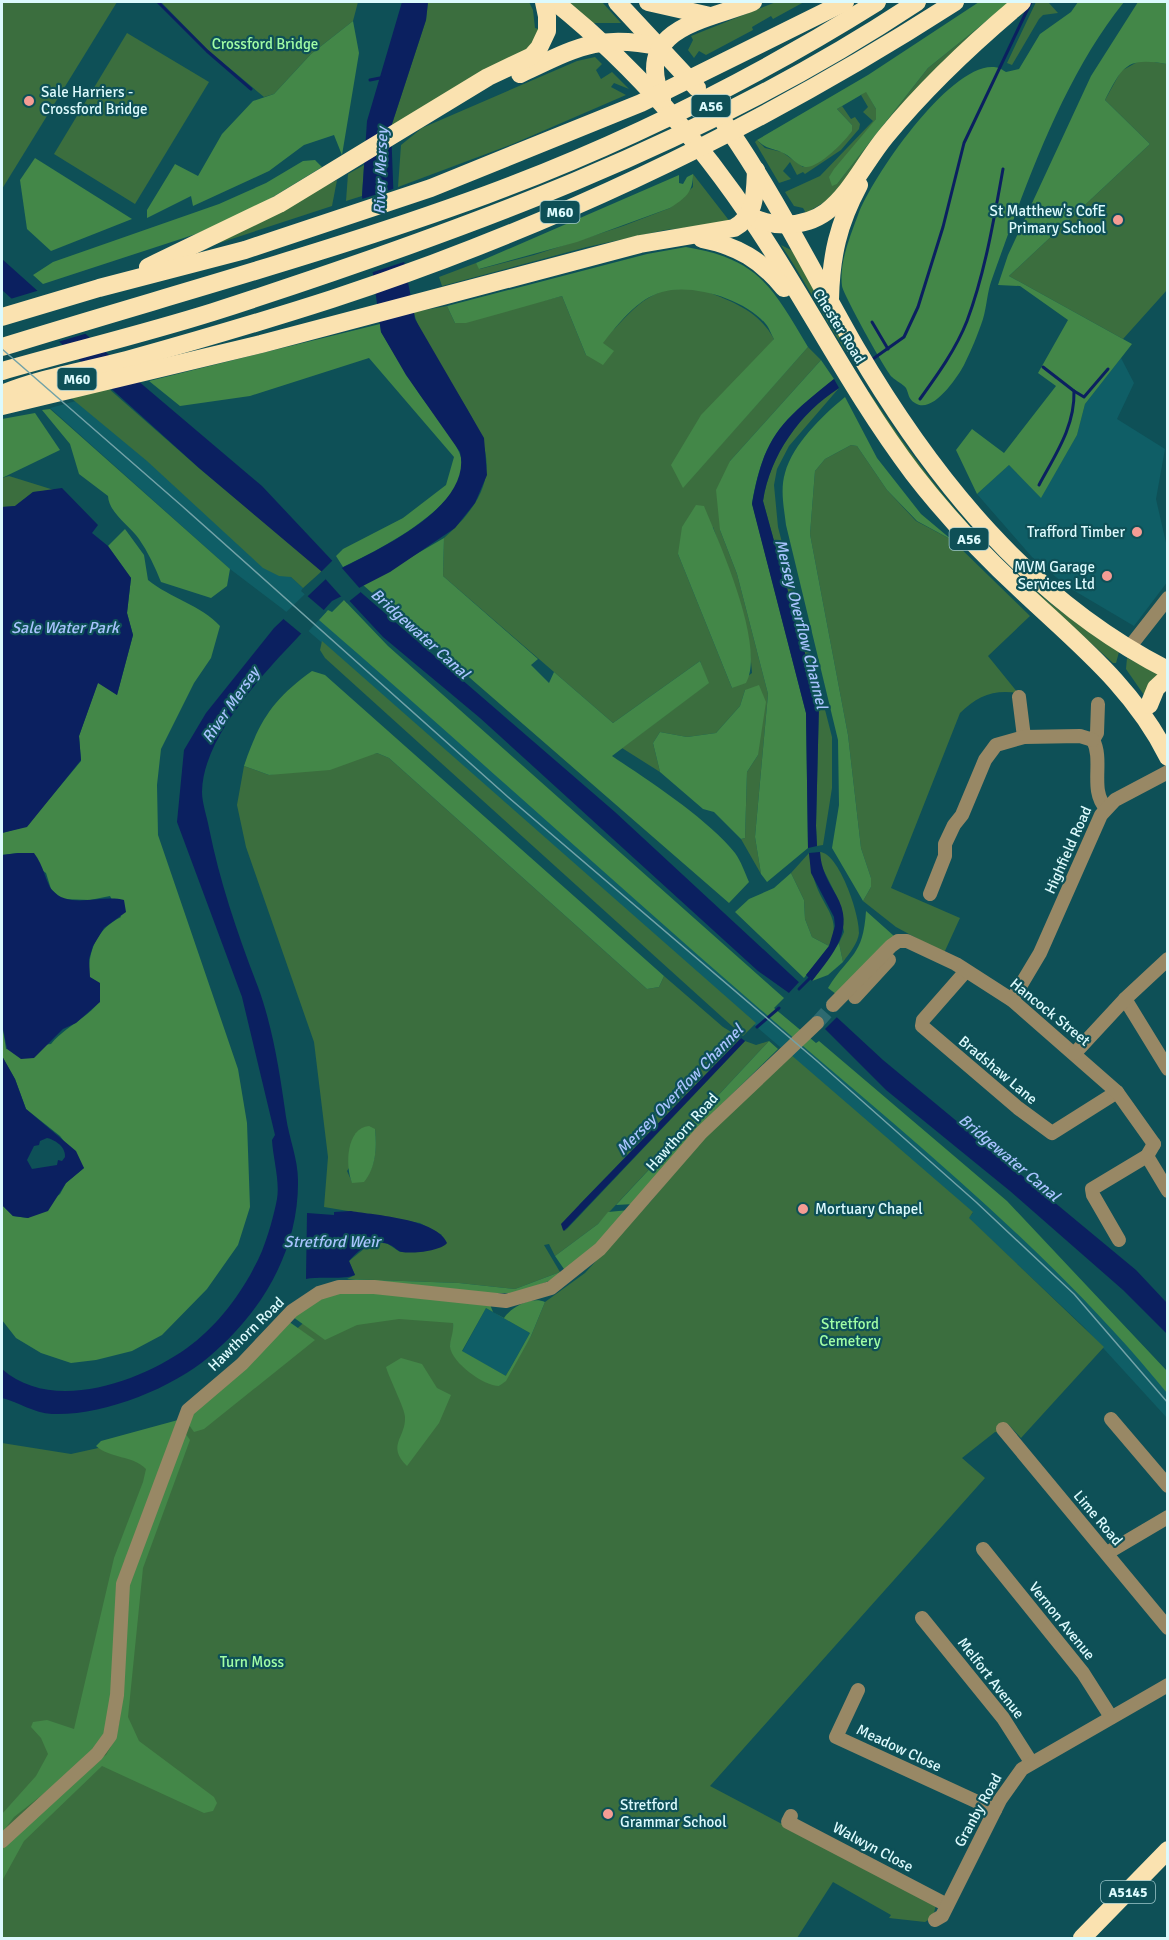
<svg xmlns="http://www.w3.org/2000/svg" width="1169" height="1940" font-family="Signika,sans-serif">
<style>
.built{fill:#0f5e66}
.green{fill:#3b6e3e;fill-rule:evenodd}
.forest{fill:#438748;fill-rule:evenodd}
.water{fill:#0b2060;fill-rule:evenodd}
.pier{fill:#0e5057}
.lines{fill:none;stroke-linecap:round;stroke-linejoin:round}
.stream{stroke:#0b2060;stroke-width:3}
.minor-tunnel{stroke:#2d6a70;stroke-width:14;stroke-dasharray:14 7;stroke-linecap:butt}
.minor{stroke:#988865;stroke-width:14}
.highway{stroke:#fae2b0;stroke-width:18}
.tram{stroke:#72a2a7;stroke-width:1.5}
.poi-dot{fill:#f59c94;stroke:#0e5057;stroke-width:2}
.labels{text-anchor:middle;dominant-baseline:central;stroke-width:4.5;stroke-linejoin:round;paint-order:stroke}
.shield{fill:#0e5057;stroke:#9ec7cb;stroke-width:1.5}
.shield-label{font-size:14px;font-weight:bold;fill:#dcfafd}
.park-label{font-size:15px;fill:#a1fda5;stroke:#0e5057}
.poi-label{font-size:15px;fill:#dcfafd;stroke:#0e5057;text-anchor:start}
.street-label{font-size:15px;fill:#dcfafd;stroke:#0e5057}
.water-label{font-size:16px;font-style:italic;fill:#a8c3fe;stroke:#0e5057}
</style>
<rect width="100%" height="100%" fill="#0e5057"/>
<g class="built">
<path d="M1121 358 1134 383 1117 419 1165 449 1156 499 1167 547 1168 581 1134 626 1068 587 1032 557 977 494 1009 465 1041 497 1077 435 1085 404Z"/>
<path d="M87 398 291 577 303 588 301 591 326 613 470 733 775 1009 985 1189 1099 1310 1167 1392V1418L1083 1326 968 1218 973 1213 665 948 401 711 284 610 230 569 50 408Z"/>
<path d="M486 1308 530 1333 506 1376 462 1352Z"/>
</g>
<g class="green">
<path d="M2 2H117L2 189Z"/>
<path d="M161 2H358L353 21 311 54 274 94 264 97 209 51Z"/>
<path d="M428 2H529L533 10 535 28 539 29 533 43 523 54 391 127 426 20Z"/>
<path d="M567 2H602L621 23H592Z"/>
<path d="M776 2H804L773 19 771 16 752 27 753 30 706 55 699 51 694 58 688 50 693 40 691 36Z"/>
<path d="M1010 2 828 200 806 213 803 208 794 206 785 192 820 176 873 121 863 112 868 107 861 95 866 91 876 109V119L837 184 928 68Z"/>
<path d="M1036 2H1048L1058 13 1043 15 1039 19 1012 65 1007 63Z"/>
<path d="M127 33 209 82 135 204 54 154Z"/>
<path d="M595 57 602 64 596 70 601 79 612 72 629 89 614 83 611 87 626 95 515 143 398 187 401 145 422 128 577 61Z"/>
<path d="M1141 60 1167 64V290L1123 339 1009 276 1150 144 1105 100 1121 71Z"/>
<path d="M842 106 851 119 855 117 860 124 859 129 841 150 805 174 803 172 797 175 790 162 783 171 791 179 779 183 755 142 757 140 765 148 782 152 803 167 852 125 837 109Z"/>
<path d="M364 165 362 196 346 201 348 174Z"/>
<path d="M693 174 731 223 665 230 587 247 442 286 439 277 476 263 480 269 534 255 623 226 670 208 693 187Z"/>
<path d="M337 180 332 206 195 251Z"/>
<path d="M781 245 793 251 849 352 845 350C822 315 804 279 781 245Z"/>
<path d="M698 288C729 301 757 308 774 339L683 487 808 347 821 360 730 461 720 530 737 574 768 694 755 837 761 874 741 839 745 838 747 772 758 755 745 690 740 706 716 733 687 737 660 732 653 743 660 772 622 748 708 683 700 661 613 723 443 576 444 538C527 465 470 422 431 349 425 337 416 325 414 312L447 306 455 323 562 296 586 355C613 337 628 305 660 292 671 288 686 289 698 288ZM713 527C730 576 749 620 752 673L732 688 678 554Z"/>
<path d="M108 388 199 468 322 571 303 588 291 577 279 576 263 568 147 461 71 398Z"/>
<path d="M839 388 789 446 777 469 774 485 778 527 832 737V788L823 845 817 846 816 826 819 704 763 501C770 455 800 413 839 388Z"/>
<path d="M869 392C916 463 966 530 1030 586 1058 611 1088 631 1119 652L1116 663H1113L988 550 921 473 867 393Z"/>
<path d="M851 445 857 446 887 490 916 521 952 540 1030 616 988 656 1018 693C994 689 977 696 960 713L891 888 960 918 944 953 896 927 863 901 871 887V878L861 848 848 735 810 534 815 471 825 459Z"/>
<path d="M9 476 54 490 33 492 15 506 2 507V478Z"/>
<path d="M322 641 756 1023 743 1036 325 658 320 650Z"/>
<path d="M1127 658 1162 675 1144 695 1126 669Z"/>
<path d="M377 753 389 758 647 989 659 987 664 976 723 1027 741 1038 580 1204 565 1231 745 1041 756 1045 769 1041 598 1224 555 1256 549 1244 544 1245 560 1272 515 1289 459 1283 347 1279 355 1275 349 1261 370 1244 378 1242 388 1244 400 1252 426 1251 442 1235 420 1223 324 1207 328 1157 314 1042 246 847 237 805 244 766 269 775ZM375 1129C377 1148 376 1167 363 1182H352L347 1171Z"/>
<path d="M820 852C839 853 860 915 859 933 858 943 849 954 843 962L839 943 844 932 838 899 821 865Z"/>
<path d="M809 853C811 867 813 878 818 890 828 912 841 922 829 946L812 937 805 919 804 900 791 873Z"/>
<path d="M790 1054 973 1212 969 1218 1104 1347 1021 1438 1008 1424 1000 1433 995 1432 962 1458 985 1478 710 1786 936 1905 933 1917 925 1922 889 1918 891 1915 833 1882 797 1938H2V1443L71 1454 130 1441 201 1416 311 1316 452 1317 454 1330 450 1347 499 1386 531 1336 545 1302 585 1273 651 1201 704 1137Z"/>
</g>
<g class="forest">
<path d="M979 2H1010L928 68 837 184 832 186 829 177 834 169 876 119V109L866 92 837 109 852 125V131C845 141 818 169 805 167 796 165 790 155 781 152 771 148 766 149 757 140L868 75Z"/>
<path d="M1078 2H1124C1062 79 1025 187 992 279 987 292 987 306 983 319 978 334 971 351 964 365 957 378 932 415 915 403 908 399 909 394 906 388 903 384 896 381 892 377 885 370 843 294 842 286 839 262 850 237 858 215 872 177 950 63 994 67 998 67 1003 70 1006 72L1019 69 1040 34 1071 12Z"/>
<path d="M1138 2H1167V64C1127 57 1123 65 1105 100L1150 144 1009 276 1132 344 1085 404 1077 435 1041 498 1009 465 977 494 956 450 972 429 1004 453 1056 386 1038 373 1068 320 1020 286 998 285 1008 255 1091 76Z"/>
<path d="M353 21 359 53 342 155 334 135 304 145 269 171 193 206 191 196 147 218V210L175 164 198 176 222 134 253 101 274 94 311 54Z"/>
<path d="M35 158 132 219 51 251 27 229 20 180Z"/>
<path d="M315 160 322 167 253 209 196 234 43 284 33 275 53 262 219 204 266 183 303 161Z"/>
<path d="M693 174C693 193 685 198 670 208L577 242 479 269 476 263 679 175V183L683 184 687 177Z"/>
<path d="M686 247C759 259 772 287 808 347L683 488 671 465 701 415 774 339C771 334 769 327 765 323 744 299 692 283 662 292 637 299 619 323 603 343L614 351 603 365 586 355 562 296 466 323H455L447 306 647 254Z"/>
<path d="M380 324 381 332C394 353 406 374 420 395 433 413 450 431 459 452 481 500 376 551 343 567L336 556 343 549 403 518 446 485 454 457 369 358 250 396 180 406 149 381Z"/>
<path d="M821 360 834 379C782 421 764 435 752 503L806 713 808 848 767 882 761 874 755 837 768 694 737 574 720 530 716 490 730 461Z"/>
<path d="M845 397 877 458 921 514 952 540 917 521 887 490 857 446 851 445 825 459 815 471 810 534 848 735 861 848 871 878V887L863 901 832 848 839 805 838 740 786 525C784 508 780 490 785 473 793 444 822 416 845 397Z"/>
<path d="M50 409 230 569 227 586 211 598 161 582C155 567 148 552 139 539 129 525 109 513 108 496L79 474 70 444 42 410Z"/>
<path d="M35 413 60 450 2 478V419Z"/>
<path d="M696 505 704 506C720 545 766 646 746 683L732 688 678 554 682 527Z"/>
<path d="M125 529 144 555 148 580C170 598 201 605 220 626L211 658 194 683 161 749 157 785 158 835 238 1069 247 1123 250 1207 238 1245 207 1289 162 1335 132 1351 96 1360 71 1363 41 1353 16 1338 2 1320V1205L13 1216 28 1218 60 1194 66 1183 84 1168 60 1136 26 1109 15 1079 2 1056V1024L6 1049 51 1044C65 1027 86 1019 100 1001L99 983 89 977C88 950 97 929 121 917L110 896 90 900 62 899 51 889 46 873 18 853 2 855V833L27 826 81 761 79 736 98 682 117 695 133 635 127 613 131 578 108 546Z"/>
<path d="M444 538 443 576 538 659 531 665 549 683 554 672 613 723 700 661 709 683 612 756C648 780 708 819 735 853 741 861 745 873 749 882L729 903 363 585Z"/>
<path d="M344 600 388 646 784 998 774 1008 816 1043 819 1041 1007 1201 1167 1371V1393C1049 1248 902 1132 761 1010 612 881 468 749 319 620L328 610 332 612Z"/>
<path d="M312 671 325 675 664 976 659 987 647 989 389 758 377 753 330 770 269 775 244 766C259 721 273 699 312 671Z"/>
<path d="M759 685 766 702 758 755 747 772 745 838 741 839 714 812 703 809 660 772 653 743 660 732 687 737 716 733 740 706 745 690Z"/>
<path d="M791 873 804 900 805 919 812 937 829 946 804 978 735 912 749 899 774 888Z"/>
<path d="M866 911 894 936 836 994 828 988C850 953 863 957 866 911Z"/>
<path d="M839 943 843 962 828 975 812 981Z"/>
<path d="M769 1041 778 1049 726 1100 634 1204 616 1205Z"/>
<path d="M369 1126 375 1129C377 1148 376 1167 364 1182L352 1183C345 1166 346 1128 369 1126Z"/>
<path d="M629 1210 599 1243 566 1272 555 1256 598 1224 608 1212Z"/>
<path d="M560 1272 562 1276 518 1293H470L347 1279 459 1283 515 1289Z"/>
<path d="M338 1290 489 1302 493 1312 504 1318C511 1307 532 1296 545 1302L531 1336 506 1381 499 1386C484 1386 452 1363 450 1347 450 1339 454 1332 453 1323L399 1319 357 1325 325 1340 293 1317 317 1297ZM486 1308 530 1333 506 1376 462 1351Z"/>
<path d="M288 1321 315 1340 204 1429 194 1432 189 1425 191 1411Z"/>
<path d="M401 1358 422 1364 437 1388 451 1395 439 1423 407 1466C386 1445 406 1438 405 1417 405 1409 389 1378 386 1367Z"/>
<path d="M178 1420 129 1557 109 1724 94 1754 14 1817 2 1833V1814L36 1776 48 1754 41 1738 31 1727 33 1722 47 1720 74 1729 114 1558 143 1482 146 1469C132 1455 111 1459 96 1446L101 1441Z"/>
<path d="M183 1430 190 1440 143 1568 128 1717 139 1741 214 1797 217 1803 213 1811 204 1813 102 1766 24 1841 2 1881V1843L83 1770 106 1755 116 1738 120 1719 128 1589Z"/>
</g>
<g class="water">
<path d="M402 2H428L426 20 391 127 394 208 415 319 484 438 487 475 475 503 455 528 390 572 357 589 615 812 883 1060 1136 1270 1167 1303V1334L1123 1290 1010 1191 886 1090 789 993 758 971 480 718 383 637 344 595 332 601C290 648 203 725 202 792 202 803 207 817 209 828 220 883 238 935 258 987 273 1028 280 1074 286 1117 289 1138 298 1159 298 1180 299 1250 262 1312 210 1356 171 1389 103 1416 52 1414 34 1413 18 1402 2 1398V1369C51 1413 138 1383 187 1348 219 1325 246 1288 262 1251 268 1236 274 1215 277 1199 280 1181 273 1158 272 1140L275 1135 242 997 177 822 184 750 206 713 274 628 328 577 199 468 2 290V259L137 380 262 486 340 569C379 549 473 507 460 452L406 375 381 332 362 196 367 121Z"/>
<path d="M834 379 839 388C800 413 770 455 763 501L819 704 816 826 817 846 808 848 806 713 752 504C764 435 782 421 834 379Z"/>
<path d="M62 488 98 525 92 533 108 546 131 578 127 613 133 635 117 695 98 683 79 736 81 760 27 827 2 833V507L15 506 33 492Z"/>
<path d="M820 852C821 869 828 881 836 895 856 929 833 954 812 981L806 975 829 946 835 926 834 917 811 873 809 853Z"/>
<path d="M18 853H34C44 866 46 883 52 890 69 910 101 894 124 900L126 912 104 928 93 946 89 959 90 977 100 983V1002L76 1023 63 1029 34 1058 21 1059 7 1049 2 1024V855Z"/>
<path d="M741 1038 745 1041 564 1231 563 1230 561 1224 580 1204Z"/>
<path d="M2 1056 15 1079 26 1109 76 1151 84 1168 66 1183 48 1211 28 1218 13 1216 2 1205ZM47 1138C52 1139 66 1145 65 1157L62 1161 58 1160 57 1165 32 1169 27 1160 34 1146 39 1145 40 1141Z"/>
<path d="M351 1211C374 1215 438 1219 447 1243 441 1251 412 1254 402 1252 397 1251 395 1247 390 1245 375 1237 358 1250 349 1261L355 1275C344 1280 320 1276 306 1279L307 1213 334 1215V1212Z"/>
</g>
<g class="pier">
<path d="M396 188V207L407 261 370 273 359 200Z"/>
<path d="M40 290 88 333 54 343 7 300Z"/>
<path d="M334 559 362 591 347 603 320 573Z"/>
<path d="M305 594 326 612 304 636 281 617Z"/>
<path d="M800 981 838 1016 824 1030 787 995Z"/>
</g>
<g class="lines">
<g class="stream">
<path d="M158 2 207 51 251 89"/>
<path d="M370 80 380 78"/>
<path d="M872 322 888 349"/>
<path d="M870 361 904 337 918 307 943 227 964 143 1031 2"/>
<path d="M1074 391 1084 397 1108 369"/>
<path d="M920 399C938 374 956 349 967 321 985 273 994 219 1003 169"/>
<path d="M1039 485C1055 455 1075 427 1074 391L1043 367"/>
<path d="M799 989 811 977"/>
<path d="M757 1027 779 1008"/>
</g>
<path class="minor-tunnel" d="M817 1023 833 1005"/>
<g class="minor">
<path d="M1128 649 1168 598"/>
<path d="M1019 697 1024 737"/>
<path d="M1098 704 1097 733 1093 740C1104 761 1089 790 1106 808"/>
<path d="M930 894 945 856V844L954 825 962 815 985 760 996 745 1024 737 1080 736 1093 740"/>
<path d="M966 971 923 1020 922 1026 1018 1108 1052 1133 1117 1092"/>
<path d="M855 997 889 960"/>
<path d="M1125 999 1168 1069"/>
<path d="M1012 1000 1040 953 1101 815 1115 800 1168 772"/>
<path d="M833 1005 891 946 898 941H907L956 964 1012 1000 1117 1092 1154 1144"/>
<path d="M1075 1053 1125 999 1168 959"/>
<path d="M1147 1156 1168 1191"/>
<path d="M1119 1240 1093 1195 1092 1189 1147 1156 1154 1144"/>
<path d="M1111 1419 1168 1486"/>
<path d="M1003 1429 1168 1628"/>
<path d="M983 1549 1083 1673 1111 1717"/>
<path d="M1107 1553 1168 1517"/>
<path d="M922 1618 1003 1718 1031 1762"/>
<path d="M858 1690 836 1737 995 1810"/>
<path d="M791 1816 788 1822 947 1905"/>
<path d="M2 1841 97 1754 110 1736 117 1695 123 1584 188 1410 242 1364 292 1311 319 1293 339 1287H374L506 1301 551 1288 600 1249 701 1133 817 1023"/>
<path d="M935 1920 942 1916 1000 1800 1022 1769 1168 1685"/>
</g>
<g class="highway">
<path d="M555 2C641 71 712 156 771 249 818 323 860 403 913 473 946 516 983 555 1023 592 1078 644 1134 688 1168 757"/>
<path d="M617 2 697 88"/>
<path d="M648 2 710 16"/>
<path d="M520 74C576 48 598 33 661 47"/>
<path d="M662 99C632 27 705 21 753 2"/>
<path d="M725 124C775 195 813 273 856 348 933 479 1030 600 1168 670"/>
<path d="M748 215C771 228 804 228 826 212 851 193 866 160 886 136 926 87 973 43 1022 2"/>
<path d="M702 239C738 246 761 260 784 288"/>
<path d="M148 267 279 204 488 77 532 56 539 48 547 31V16L544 2"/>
<path d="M830 299C831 256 838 224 859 185"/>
<path d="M2 317 99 288 245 250 431 188 641 103 845 2"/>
<path d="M2 347C163 297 328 253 486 195 623 144 754 79 877 2"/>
<path d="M2 371C72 351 143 334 213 312 457 233 702 145 917 2"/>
<path d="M2 394C41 378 85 371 127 360 195 341 264 321 332 299 551 227 761 127 955 2"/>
<path d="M2 406 261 344 640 244 734 228C756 216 755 193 756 170"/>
<path d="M1149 705 1156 688 1168 677"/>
<path d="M1082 1938 1168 1850"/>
</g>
<path class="tram" d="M2 349 182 506 508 797 817 1061 976 1202 1074 1294 1168 1403"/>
</g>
<g class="poi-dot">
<circle cx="29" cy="101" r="6"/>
<circle cx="1118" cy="220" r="6"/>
<circle cx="1137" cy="532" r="6"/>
<circle cx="1107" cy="576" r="6"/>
<circle cx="803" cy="1209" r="6"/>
<circle cx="608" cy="1814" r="6"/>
</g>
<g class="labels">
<g class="shield">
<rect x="691.5" y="95" width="39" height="22" rx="4.5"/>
<rect x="540.5" y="201" width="39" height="22" rx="4.5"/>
<rect x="57.5" y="368" width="39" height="22" rx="4.5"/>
<rect x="949.5" y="528" width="39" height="22" rx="4.5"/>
<rect x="1101" y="1881" width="54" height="22" rx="4.5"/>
</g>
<g class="shield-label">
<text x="711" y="106">A56</text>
<text x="560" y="212">M60</text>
<text x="77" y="379">M60</text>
<text x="969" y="539">A56</text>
<text x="1128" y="1892">A5145</text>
</g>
<g class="park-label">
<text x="265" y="44">Crossford Bridge</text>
<text x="850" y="1324">Stretford<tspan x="850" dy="17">Cemetery</tspan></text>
<text x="252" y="1662">Turn Moss</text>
</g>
<g class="poi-label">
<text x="41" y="92">Sale Harriers -<tspan x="41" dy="17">Crossford Bridge</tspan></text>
<text x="1106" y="211" text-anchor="end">St Matthew's CofE<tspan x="1106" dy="17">Primary School</tspan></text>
<text x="1125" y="532" text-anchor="end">Trafford Timber</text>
<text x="1095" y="567" text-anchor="end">MVM Garage<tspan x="1095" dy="17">Services Ltd</tspan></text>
<text x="815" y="1209">Mortuary Chapel</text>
<text x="620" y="1805">Stretford<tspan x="620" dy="17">Grammar School</tspan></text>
</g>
<g class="street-label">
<text transform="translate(839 326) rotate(58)">Chester Road</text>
<text transform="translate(1068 850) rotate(-66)">Highfield Road</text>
<text transform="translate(1050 1012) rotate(39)">Hancock Street</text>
<text transform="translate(998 1070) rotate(40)">Bradshaw Lane</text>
<text transform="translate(682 1132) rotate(-48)">Hawthorn Road</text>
<text transform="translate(246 1334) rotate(-44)">Hawthorn Road</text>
<text transform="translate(1098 1518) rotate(50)">Lime Road</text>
<text transform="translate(1062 1621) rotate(51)">Vernon Avenue</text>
<text transform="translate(991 1678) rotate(52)">Melfort Avenue</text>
<text transform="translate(899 1748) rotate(25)">Meadow Close</text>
<text transform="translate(978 1810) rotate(-61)">Granby Road</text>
<text transform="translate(873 1847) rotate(28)">Walwyn Close</text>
</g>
<g class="water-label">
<text transform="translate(381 171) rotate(-88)">River Mersey</text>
<text transform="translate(801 624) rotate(76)">Mersey Overflow Channel</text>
<text x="65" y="628">Sale Water Park</text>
<text transform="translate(420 634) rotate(42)">Bridgewater Canal</text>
<text transform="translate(231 705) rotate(-55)">River Mersey</text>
<text transform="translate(680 1090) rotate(-46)">Mersey Overflow Channel</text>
<text transform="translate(1009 1158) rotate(40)">Bridgewater Canal</text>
<text x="332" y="1242">Stretford Weir</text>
</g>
</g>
<rect width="1169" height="1940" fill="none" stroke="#dcfafd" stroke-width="6"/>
</svg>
